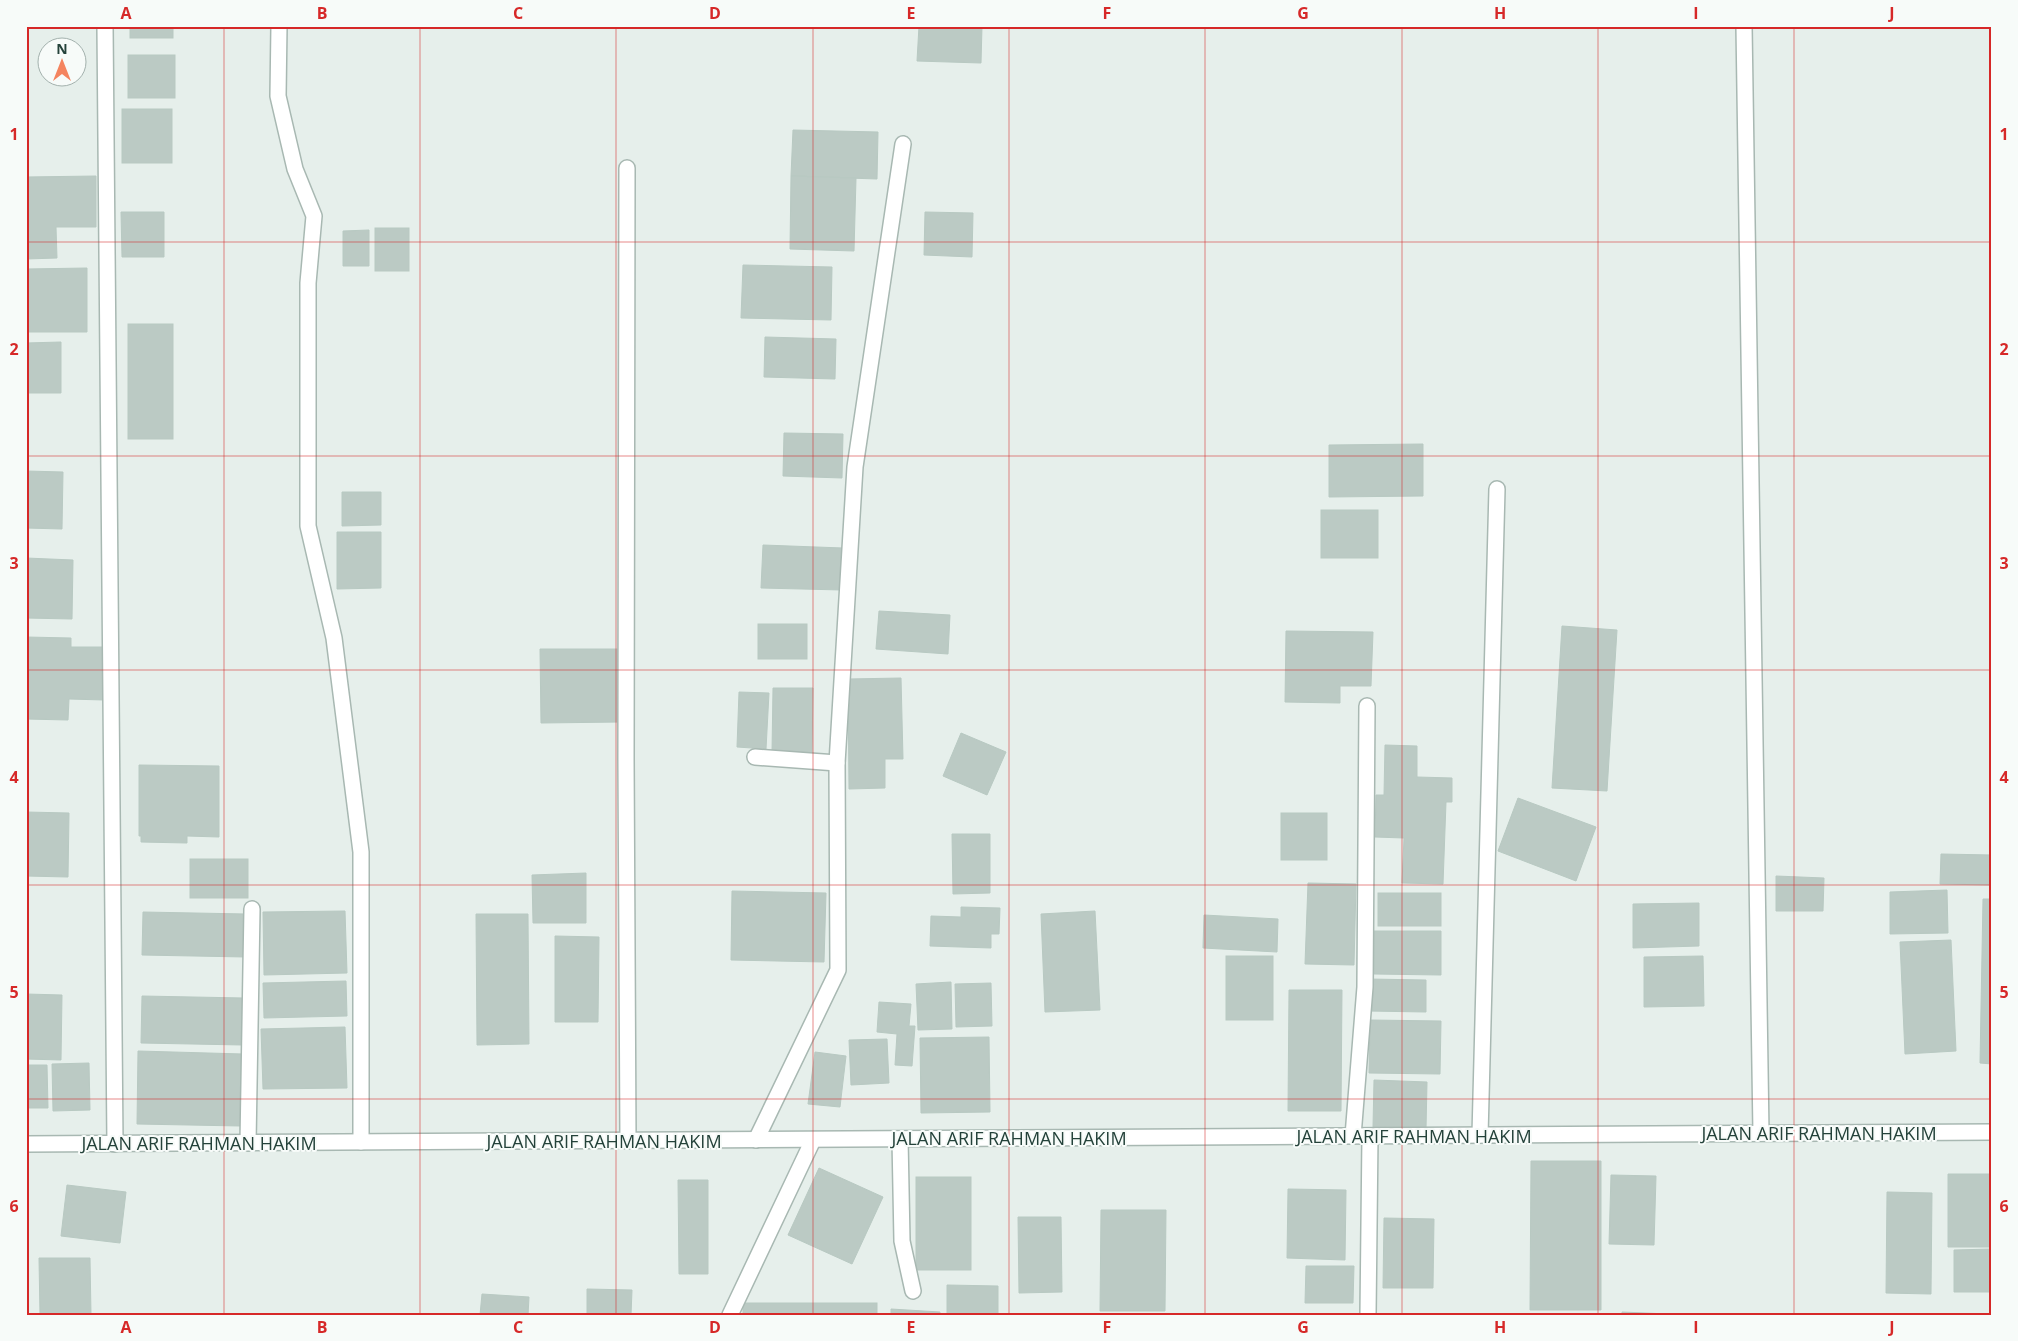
<svg xmlns="http://www.w3.org/2000/svg" width="2018" height="1341" font-family="'Open Sans',sans-serif">
<style>
.building{fill:#bbcac4;stroke:#b8c9c2}
.lines{fill:none;stroke-linecap:round;stroke-linejoin:round}
.minor-casing{stroke:#a8b8b2;stroke-width:18}
.minor{stroke:#fff;stroke-width:15}
.grid{fill:none;stroke:#d62828;stroke-width:1;stroke-opacity:0.55}
.labels{text-anchor:middle;dominant-baseline:central;stroke-width:4;stroke-linejoin:round;paint-order:stroke}
.street-label{font-size:18px;fill:#24423a;stroke:#f7fbf9}
.neatline{fill:none;stroke:#d62828;stroke-width:2}
.grid-label{font-size:16px;text-anchor:middle;font-weight:bold;fill:#d62828}
</style>
<rect width="100%" height="100%" fill="#e6efeb"/>
<g class="building">
<rect x="130" y="26" width="43" height="12"/>
<path d="M919 26H982L981 63 917 61Z"/>
<rect x="128" y="55" width="47" height="43"/>
<rect x="122" y="109" width="50" height="54"/>
<path d="M793 130 878 132 877 179 791 176Z"/>
<path d="M96 176V227H56L57 258 26 259V177Z"/>
<path d="M791 176 856 178 854 251 790 249Z"/>
<path d="M121 212H164V257H122Z"/>
<path d="M925 212 973 213 972 257 924 255Z"/>
<rect x="375" y="228" width="34" height="43"/>
<path d="M369 230V266H343V231Z"/>
<path d="M743 265 832 267 831 320 741 318Z"/>
<path d="M87 268V332H26V269Z"/>
<rect x="128" y="324" width="45" height="115"/>
<path d="M765 337 836 339 835 379 764 377Z"/>
<path d="M61 342V393H26V343Z"/>
<path d="M784 433 843 434 842 478 783 476Z"/>
<path d="M1423 444V496L1329 497V445Z"/>
<path d="M26 471 63 472 62 529 26 528Z"/>
<path d="M342 492H381V525L342 526Z"/>
<rect x="1321" y="510" width="57" height="48"/>
<path d="M337 532H381V588L337 589Z"/>
<path d="M763 545 843 548 842 590 761 588Z"/>
<path d="M26 558 73 560 72 619 26 618Z"/>
<path d="M879 611 950 615 948 654 876 649Z"/>
<rect x="758" y="624" width="49" height="35"/>
<path d="M1562 626 1617 630 1607 791 1552 788Z"/>
<path d="M1286 631 1373 632 1371 686H1340V703L1285 702Z"/>
<path d="M26 637 71 638V647H105L104 700 69 699 68 720 26 719Z"/>
<path d="M540 649H620V722L541 723Z"/>
<path d="M901 678 903 759H885V788L849 789 848 679Z"/>
<path d="M773 688H813L812 753 772 752Z"/>
<path d="M739 692 769 693 766 749 737 747Z"/>
<path d="M961 733 1006 752 987 795 943 776Z"/>
<path d="M1385 745 1417 746V777L1452 778V802H1446L1443 884 1402 883 1404 838 1375 837 1376 795H1384Z"/>
<path d="M139 765 219 766V837L187 836V843L141 842V836H139Z"/>
<path d="M1518 798 1596 827 1576 881 1498 851Z"/>
<path d="M26 812 69 813 68 877 26 876Z"/>
<rect x="1281" y="813" width="46" height="47"/>
<path d="M952 834H990V893L953 894Z"/>
<path d="M1941 854 1992 855V885L1940 884Z"/>
<rect x="190" y="859" width="58" height="39"/>
<path d="M586 873V923H533L532 875Z"/>
<path d="M1776 876 1824 878 1823 911H1776Z"/>
<path d="M1308 883 1356 884 1354 965 1305 964Z"/>
<path d="M1947 890 1948 933 1890 934V892Z"/>
<path d="M732 891 826 893 824 962 731 960Z"/>
<rect x="1378" y="893" width="63" height="33"/>
<path d="M1983 899H1992V1064L1980 1063Z"/>
<path d="M1699 903V946L1633 948V904Z"/>
<path d="M961 907 1000 908 999 934H991V948L930 946 931 916 961 917Z"/>
<path d="M345 911 347 973 264 975 263 912Z"/>
<path d="M1095 911 1100 1010 1045 1012 1041 914Z"/>
<path d="M143 912 246 914V957L142 955Z"/>
<path d="M476 914H528L529 1044 477 1045Z"/>
<path d="M1204 915 1278 919 1277 952 1203 948Z"/>
<path d="M1374 931H1441V975L1374 974Z"/>
<path d="M555 936 599 937 598 1022H555Z"/>
<path d="M1951 940 1956 1051 1905 1054 1900 942Z"/>
<rect x="1226" y="956" width="47" height="64"/>
<path d="M1703 956 1704 1006 1644 1007V957Z"/>
<path d="M1368 979 1426 980V1012L1368 1011Z"/>
<path d="M346 981 347 1016 264 1018 263 983Z"/>
<path d="M951 982 952 1029 918 1030 916 984Z"/>
<path d="M991 983 992 1026 956 1027 955 984Z"/>
<path d="M1289 990H1342L1341 1111H1288Z"/>
<path d="M26 994 62 995 61 1060 26 1059Z"/>
<path d="M142 996 244 998 243 1045 141 1043Z"/>
<path d="M879 1002 911 1004 909 1026H915L912 1066 895 1065 897 1034 877 1032Z"/>
<path d="M1370 1020 1441 1021 1440 1074 1369 1073Z"/>
<path d="M345 1027 347 1088 263 1089 261 1029Z"/>
<path d="M989 1037 990 1112 921 1113 920 1038Z"/>
<path d="M887 1039 889 1083 851 1085 849 1040Z"/>
<path d="M138 1051 243 1054 241 1126 137 1124Z"/>
<path d="M815 1052 846 1056 840 1107 808 1104Z"/>
<path d="M89 1063 90 1110 53 1111 52 1064Z"/>
<path d="M26 1065H47L48 1108H26Z"/>
<path d="M1374 1080 1427 1082 1426 1129 1373 1127Z"/>
<path d="M1531 1161H1601V1310H1530Z"/>
<path d="M819 1168 883 1197 852 1264 788 1235Z"/>
<path d="M1948 1174H1990L1992 1247H1948Z"/>
<path d="M1611 1175 1656 1176 1654 1245 1609 1244Z"/>
<rect x="916" y="1177" width="55" height="93"/>
<path d="M678 1180H708V1274H679Z"/>
<path d="M67 1185 126 1192 120 1243 61 1236Z"/>
<path d="M1288 1189 1346 1190 1345 1260 1287 1258Z"/>
<path d="M1887 1192 1932 1193 1931 1294 1886 1293Z"/>
<path d="M1101 1210H1166L1165 1311H1100Z"/>
<path d="M1018 1217H1061L1062 1292 1019 1293Z"/>
<path d="M1384 1218 1434 1219 1433 1288H1383Z"/>
<path d="M1992 1249V1292H1954V1250Z"/>
<path d="M39 1258H90L91 1315H40Z"/>
<path d="M1306 1266H1354L1353 1303H1305Z"/>
<path d="M947 1285 998 1286V1315H947Z"/>
<path d="M587 1289 632 1290 631 1315H587Z"/>
<path d="M482 1294 529 1297 528 1315H480Z"/>
<rect x="743" y="1303" width="134" height="12"/>
<path d="M891 1309 940 1312V1315H891Z"/>
<path d="M1622 1312 1668 1314V1315H1622Z"/>
<path d="M1277 1314H1346V1315Z"/>
</g>
<g class="lines">
<g class="minor-casing">
<g id="minor">
<path d="M105 26 115 1144"/>
<path d="M279 26 278 96 295 169 314 216 308 283V526L334 638 361 852V1142"/>
<path d="M1744 26 1761 1133"/>
<path d="M627 168 626 758 628 1141"/>
<path d="M755 757 837 763"/>
<path d="M1480 1135 1497 489"/>
<path d="M1353 1136 1365 987 1367 706"/>
<path d="M900 1139 902 1241 913 1291"/>
<path d="M756 1140 838 970 837 763 855 467 903 144"/>
<path d="M248 1143 252 909"/>
<path d="M26 1144 1992 1132"/>
<path d="M730 1315 813 1140"/>
<path d="M1368 1315 1370 1136"/>
</g>
</g>
<use href="#minor" class="minor"/>
</g>
<path class="grid" d="M224 26V1315M420 26V1315M616 26V1315M813 26V1315M1009 26V1315M1205 26V1315M1402 26V1315M1598 26V1315M1794 26V1315M26 242H1992M26 456H1992M26 670H1992M26 885H1992M26 1099H1992"/>
<g class="labels">
<g class="street-label">
<text x="1819" y="1133">JALAN ARIF RAHMAN HAKIM</text>
<text x="1414" y="1136">JALAN ARIF RAHMAN HAKIM</text>
<text x="1009" y="1138">JALAN ARIF RAHMAN HAKIM</text>
<text x="604" y="1141">JALAN ARIF RAHMAN HAKIM</text>
<text x="199" y="1143">JALAN ARIF RAHMAN HAKIM</text>
</g>
</g>
<rect width="2018" height="1341" fill="none" stroke="#f7fbf9" stroke-width="55"/>
<g transform="translate(62 62)"><circle r="24" fill="#f7fbf9" stroke="#a3b1ad"/>
<path d="M0-4L9 19L0 12L-9 19Z" fill="#f4845f"/>
<text y="-8" font-size="14" font-weight="bold" text-anchor="middle" fill="#24423a">N</text>
</g>
<rect x="28" y="28" width="1962" height="1286" class="neatline"/>
<g class="grid-label">
<text x="126" y="19">A</text>
<text x="322" y="19">B</text>
<text x="518" y="19">C</text>
<text x="715" y="19">D</text>
<text x="911" y="19">E</text>
<text x="1107" y="19">F</text>
<text x="1303" y="19">G</text>
<text x="1500" y="19">H</text>
<text x="1696" y="19">I</text>
<text x="1892" y="19">J</text>
<text x="14" y="140">1</text>
<text x="2004" y="140">1</text>
<text x="14" y="355">2</text>
<text x="2004" y="355">2</text>
<text x="14" y="569">3</text>
<text x="2004" y="569">3</text>
<text x="14" y="783">4</text>
<text x="2004" y="783">4</text>
<text x="14" y="998">5</text>
<text x="2004" y="998">5</text>
<text x="14" y="1212">6</text>
<text x="2004" y="1212">6</text>
<text x="126" y="1333">A</text>
<text x="322" y="1333">B</text>
<text x="518" y="1333">C</text>
<text x="715" y="1333">D</text>
<text x="911" y="1333">E</text>
<text x="1107" y="1333">F</text>
<text x="1303" y="1333">G</text>
<text x="1500" y="1333">H</text>
<text x="1696" y="1333">I</text>
<text x="1892" y="1333">J</text>
</g>
</svg>
